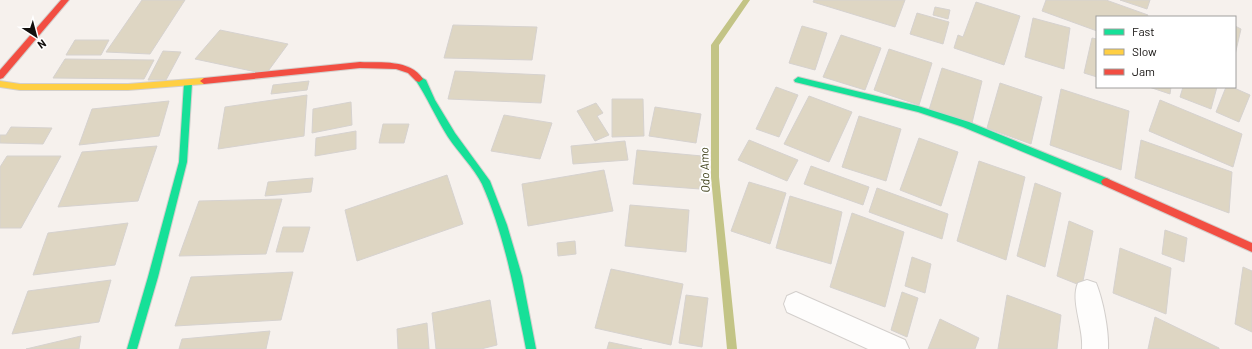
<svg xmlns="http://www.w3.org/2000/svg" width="1252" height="349" font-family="Barlow,sans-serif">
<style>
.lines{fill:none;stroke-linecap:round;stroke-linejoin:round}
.stream{fill:#c3c486;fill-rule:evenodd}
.building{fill:#ded6c3;stroke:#d6d2cf}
.street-casing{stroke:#d3cfcc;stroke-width:2}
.fast-casing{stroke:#d3cfcc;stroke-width:2}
.slow-casing{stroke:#d3cfcc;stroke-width:2}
.jam-casing{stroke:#d3cfcc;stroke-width:2}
.street{fill:#fefdfc;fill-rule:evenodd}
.fast{fill:#16e098;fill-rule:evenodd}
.slow{fill:#ffcf43;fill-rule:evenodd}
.jam{fill:#f24e42;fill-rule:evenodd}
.labels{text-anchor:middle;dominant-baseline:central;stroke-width:3.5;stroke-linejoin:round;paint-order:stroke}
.water-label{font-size:12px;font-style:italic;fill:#42441e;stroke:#fff}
</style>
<rect width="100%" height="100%" fill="#f6f1ed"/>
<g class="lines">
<path class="stream" d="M743 0H750L719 45V177L737 349H727L711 177V45Z"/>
</g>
<g class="building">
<path d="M142 0H185L150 54 106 52Z"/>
<path d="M814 0H905L895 27 813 2Z"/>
<path d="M1046 0H1106L1148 15 1147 17H1097V31L1042 11Z"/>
<path d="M1120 0H1150L1147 9Z"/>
<path d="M976 2 1020 16 1004 65 954 48 958 35 963 37Z"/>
<path d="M935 7 950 10 948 19 933 15Z"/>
<path d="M917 13 949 22 943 44 910 34Z"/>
<path d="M1033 18 1070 28 1064 69 1025 57Z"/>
<path d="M453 25 537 27 532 60 444 58Z"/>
<path d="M802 26 827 33 815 70 789 63Z"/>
<path d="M1235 26 1241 29 1235 55Z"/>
<path d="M220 30 288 44 266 74 195 59Z"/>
<path d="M841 35 881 48 865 90 823 77Z"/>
<path d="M1092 38 1097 39V77L1084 73Z"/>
<path d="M75 40H109L101 55H66Z"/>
<path d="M889 49 932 63 919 105 874 90Z"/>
<path d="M163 51 181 52 166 80H148Z"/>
<path d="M65 59 154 60 144 79 53 78Z"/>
<path d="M942 68 982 81 972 123 929 110Z"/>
<path d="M455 71 545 75 541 103 448 99Z"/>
<path d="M309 81 307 90 271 94 273 85Z"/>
<path d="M1000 83 1042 97 1031 144 987 128Z"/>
<path d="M776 87 798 95 779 137 756 129Z"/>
<path d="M1149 87H1171L1170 94Z"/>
<path d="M1183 87H1217L1211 109 1180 97Z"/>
<path d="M1226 87H1232L1250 95 1239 122 1216 112Z"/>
<path d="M1061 89 1129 111 1121 170 1050 145Z"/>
<path d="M307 95 304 136 218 149 225 107Z"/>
<path d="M809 96 852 112 829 162 784 144Z"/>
<path d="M612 99H643L644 136 612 137Z"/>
<path d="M1160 100 1242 134 1233 167 1149 131Z"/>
<path d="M169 101 159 136 79 145 92 109Z"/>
<path d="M351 102 352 125 312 133 313 109Z"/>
<path d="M596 103 603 113 597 116 609 135 595 141 577 111Z"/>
<path d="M655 107 701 114 696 143 649 136Z"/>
<path d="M504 115 552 123 540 159 491 151Z"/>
<path d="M859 116 901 129 886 181 842 167Z"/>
<path d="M383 124H409L404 143H379Z"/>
<path d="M11 127 52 128 43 144 0 143V135H6Z"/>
<path d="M356 131V149L315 156 316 138Z"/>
<path d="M919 138 958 152 941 206 900 190Z"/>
<path d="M749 140 798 160 787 181 738 160Z"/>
<path d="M1141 140 1232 172 1229 213 1135 178Z"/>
<path d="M625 141 628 160 573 164 571 146Z"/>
<path d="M157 146 138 201 58 207 82 152Z"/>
<path d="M637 150 702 156 700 189 633 184Z"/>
<path d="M7 156H61L21 228H0V167Z"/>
<path d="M979 161 1025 177 1006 260 957 241Z"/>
<path d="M811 166 869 187 863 205 804 184Z"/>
<path d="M604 170 613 211 528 226 522 184Z"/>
<path d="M447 175 463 224 357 261 345 210Z"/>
<path d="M313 178 311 192 265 196 268 182Z"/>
<path d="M749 182 786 193 770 244 731 231Z"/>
<path d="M1035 183 1061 193 1045 267 1017 256Z"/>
<path d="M877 188 948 214 942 239 869 212Z"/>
<path d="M790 196 842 212 831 264 776 248Z"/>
<path d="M282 199 266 254 179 256 199 201Z"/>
<path d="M630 205 689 210 686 252 625 246Z"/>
<path d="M852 213 904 232 885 307 830 287Z"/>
<path d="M1069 221 1093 231 1082 286 1057 276Z"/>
<path d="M128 223 115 265 33 275 48 233Z"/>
<path d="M283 227H310L303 252H276Z"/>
<path d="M1165 230 1187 238 1184 262 1162 254Z"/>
<path d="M575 241 576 254 558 256 557 243Z"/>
<path d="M1120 248 1171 268 1166 314 1113 293Z"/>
<path d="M912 257 931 264 925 293 905 286Z"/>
<path d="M1243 267 1252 271V332L1235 324Z"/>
<path d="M611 269 683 284 671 345 595 328Z"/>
<path d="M293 272 281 320 175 326 191 277Z"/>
<path d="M111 280 99 322 12 334 28 291Z"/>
<path d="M902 292 918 298 907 337 891 330Z"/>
<path d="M686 295 708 298 702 347 679 343Z"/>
<path d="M1007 295 1061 315 1057 349H998Z"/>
<path d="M490 300 497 345 481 349H436L432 313Z"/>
<path d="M1155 317 1219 348V349H1148Z"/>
<path d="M940 319 979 338 975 349H928Z"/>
<path d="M427 323 429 349H398L397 329Z"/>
<path d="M270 331 266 349H179L182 339Z"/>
<path d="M81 336 79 349H26Z"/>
<path d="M609 342 642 349H607Z"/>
</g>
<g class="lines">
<g class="street-casing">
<g id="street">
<path d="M1087 280 1096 283C1103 300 1109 331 1108 349H1082C1084 328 1070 301 1078 283Z"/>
<path d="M796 292 905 340 909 349H868L787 312 784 304 787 296Z"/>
</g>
</g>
<g class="fast-casing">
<g id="fast">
<path d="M419 76 426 80 435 100 455 133 490 181 507 225 522 276 536 349H526C515 293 505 236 482 184 474 168 458 152 448 137 436 118 427 97 415 79Z"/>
<path d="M798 77 918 106 969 122 1109 179 1111 182 1109 185H1103L963 127 918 112 795 82 794 80Z"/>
<path d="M188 80 192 83 187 162 158 277 137 349H127L148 277 179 162 184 83Z"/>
</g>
</g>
<g class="slow-casing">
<path id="slow" d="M204 78 208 81 204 84 128 90H20L0 87V81L20 84H128Z"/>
</g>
<g class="jam-casing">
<g id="jam">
<path d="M61 0H69L3 78 0 79V70Z"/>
<path d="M360 62C381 63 410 59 423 79L419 82 416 81 408 73 396 69 360 68 204 84 200 81 204 78Z"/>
<path d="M1106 178 1252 243V252L1103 185 1101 182 1103 179Z"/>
</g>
</g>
<use href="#street" class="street"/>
<use href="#fast" class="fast"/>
<use href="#slow" class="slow"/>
<use href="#jam" class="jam"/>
</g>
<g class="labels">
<g class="water-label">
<text transform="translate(704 170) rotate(-92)">Odo Amo</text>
</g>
</g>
<rect x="1096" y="16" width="140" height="72" fill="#ffffff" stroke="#a09f9e"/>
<rect x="1104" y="29" width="20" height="6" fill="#16e098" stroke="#a09f9e"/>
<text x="1132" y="36" font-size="12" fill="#120f0d">Fast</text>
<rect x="1104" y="49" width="20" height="6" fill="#ffcf43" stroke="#a09f9e"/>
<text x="1132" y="56" font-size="12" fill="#120f0d">Slow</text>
<rect x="1104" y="69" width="20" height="6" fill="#f24e42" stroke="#a09f9e"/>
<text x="1132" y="76" font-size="12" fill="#120f0d">Jam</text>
<g transform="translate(36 36) rotate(144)" stroke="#ffffff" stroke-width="3" paint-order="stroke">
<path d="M0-3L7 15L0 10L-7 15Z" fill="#120f0d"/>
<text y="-6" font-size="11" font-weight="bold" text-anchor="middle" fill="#120f0d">N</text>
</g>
</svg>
